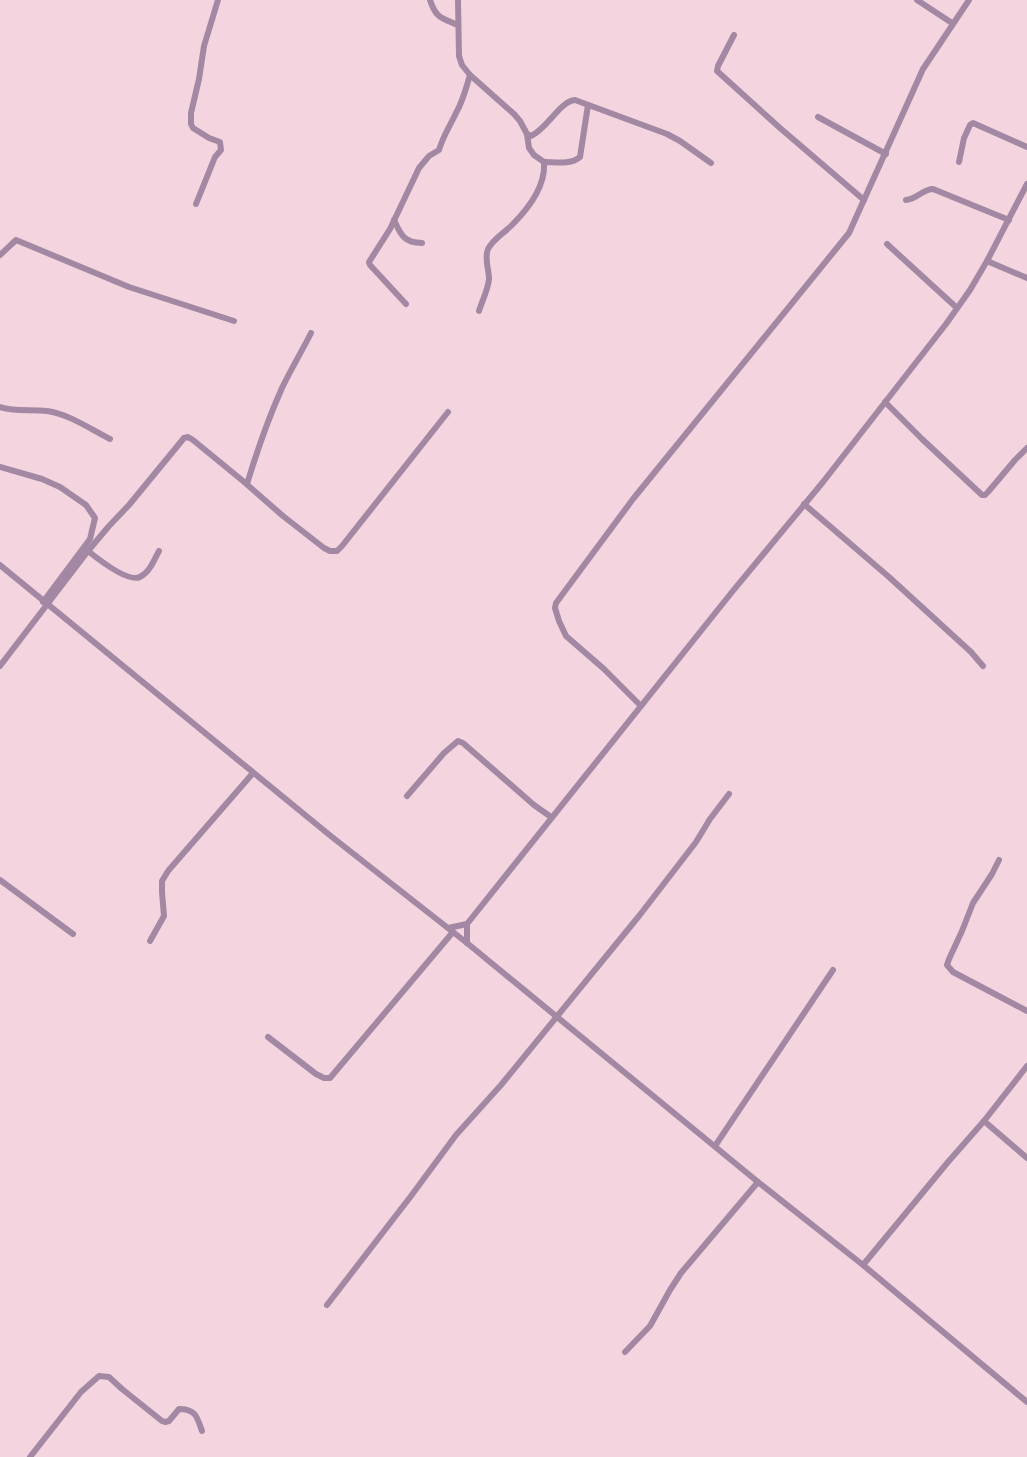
<svg xmlns="http://www.w3.org/2000/svg" width="1027" height="1457" font-family="'Libre Baskerville',serif">
<style>
.lines{fill:none;stroke-linecap:round;stroke-linejoin:round}
.minor{stroke:#a388a3;stroke-width:6}
</style>
<rect width="100%" height="100%" fill="#f4d5df"/>
<g class="lines">
<g class="minor">
<path d="M430 0C436 18 441 18 458 25"/>
<path d="M458 0 459 56 462 65 470 75 514 114 520 121 527 134 529 148 534 155 544 162C546 186 528 209 512 225 504 233 493 239 488 249 484 259 489 269 489 279 488 290 482 301 479 311"/>
<path d="M917 0 952 23"/>
<path d="M734 35 718 66 717 71 780 128 864 200"/>
<path d="M818 117 886 154"/>
<path d="M527 134 531 136C548 128 560 101 575 100L667 134 680 141 711 163"/>
<path d="M544 162C555 162 571 165 580 157L588 105"/>
<path d="M959 162 964 138 970 125 973 123 1027 147"/>
<path d="M906 200C917 199 923 189 933 189L1009 220"/>
<path d="M196 204 215 157 221 150 220 142 209 138 193 128 191 124V113L199 79 204 46 218 0"/>
<path d="M394 220C401 235 404 243 422 243"/>
<path d="M887 244 957 308"/>
<path d="M0 255 16 240 129 287 234 321"/>
<path d="M987 261 1027 278"/>
<path d="M406 304 370 265 369 262 390 229 419 168 429 156 439 150C443 136 450 126 456 113 463 101 466 88 470 75"/>
<path d="M885 402 922 439 982 495H985L988 492 1015 460 1027 448"/>
<path d="M0 407C16 412 30 409 47 411 69 414 90 429 110 439"/>
<path d="M0 467 42 479 60 487 86 505 95 518 90 539 43 602"/>
<path d="M247 484C257 451 268 419 282 388 291 369 302 351 311 333"/>
<path d="M804 504 889 577 971 652 983 666"/>
<path d="M88 551C98 559 128 583 140 577 150 572 154 560 159 551"/>
<path d="M0 565 332 837 467 943 758 1182 863 1265 1027 1402"/>
<path d="M0 666 88 551 109 526 129 505 184 438 188 437 193 440 243 481 283 516 324 548 330 551H337L342 546 448 412"/>
<path d="M641 706 604 669 566 636 559 621 555 608 556 603 633 499 849 233 923 69 969 0"/>
<path d="M407 796 444 753 458 741 463 743 534 805 551 817"/>
<path d="M999 860 992 874 973 903 962 931 949 959 947 965 953 972 1027 1011"/>
<path d="M0 880 73 934"/>
<path d="M448 928 467 924"/>
<path d="M150 941 164 916 162 892V881L168 871 253 773"/>
<path d="M467 943V924L732 592 823 482 946 324 970 290 987 261 1027 184"/>
<path d="M268 1037 316 1074 324 1078H330L453 932"/>
<path d="M984 1121 1027 1158"/>
<path d="M715 1146 833 970"/>
<path d="M863 1265 948 1162 984 1121 1027 1066"/>
<path d="M327 1305 411 1196 456 1135 501 1085 639 916 696 842 710 819 729 794"/>
<path d="M625 1352 650 1326 670 1290 681 1273 758 1182"/>
<path d="M30 1457 81 1392 99 1376 109 1377 122 1389 162 1421 165 1422 169 1421 179 1409C196 1409 197 1417 202 1431"/>
</g>
</g>
</svg>
